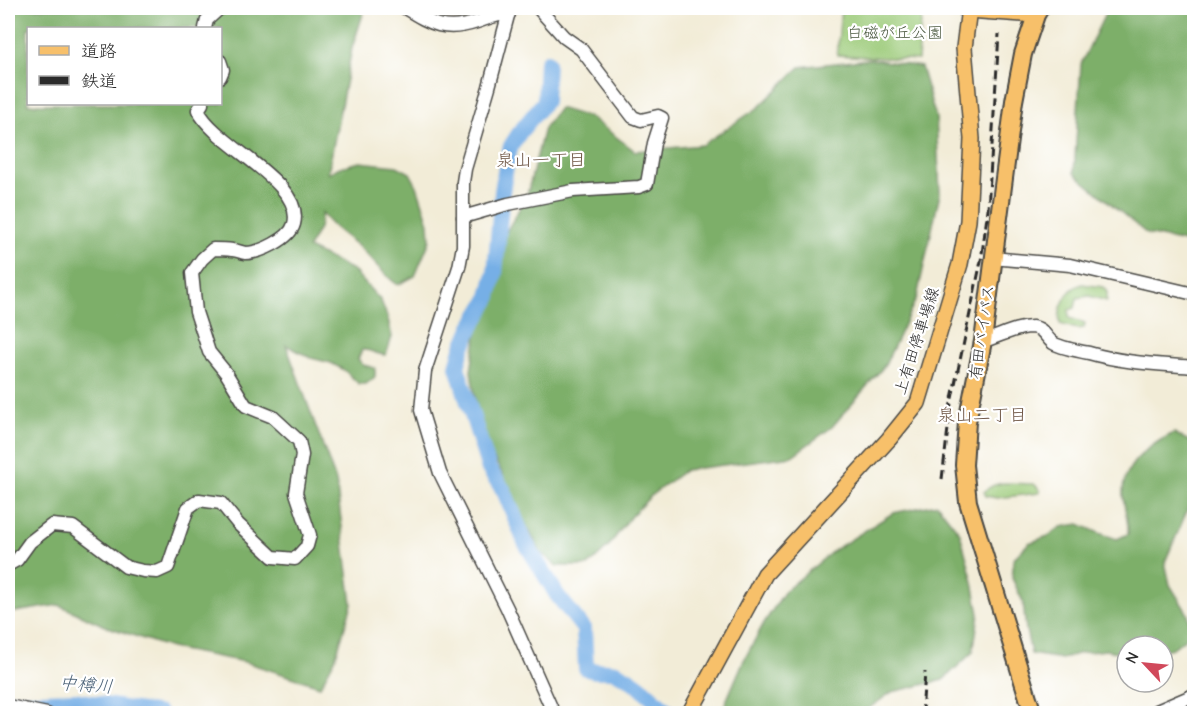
<svg xmlns="http://www.w3.org/2000/svg" width="1202" height="721" font-family="'Comic Neue','Klee One',sans-serif">
<style>
.green{fill:#9ccb79;stroke:#647b52;stroke-width:1.5}
.forest{fill:#7daf69;stroke:#546d4a;stroke-width:1.5;fill-rule:evenodd}
.lines{fill:none;stroke-linecap:round;stroke-linejoin:round}
.river{stroke:#76afe6;stroke-width:16}
.minor-casing{stroke:#494845;stroke-width:15}
.major-casing{stroke:#494845;stroke-width:18}
.highway-casing{stroke:#494845;stroke-width:20}
.minor{stroke:#fff;stroke-width:12}
.major{stroke:#f7c06b;stroke-width:15}
.highway{stroke:#f7c06b;stroke-width:16}
.rail{stroke:#2b2b2b;stroke-width:3;stroke-dasharray:9 4.5;stroke-linecap:butt}
.labels{text-anchor:middle;dominant-baseline:central;stroke-width:4.5;stroke-linejoin:round;paint-order:stroke}
.park-label{font-size:16px;fill:#4d5b42;stroke:#fff}
.street-label{font-size:16px;fill:#2b2b2b;stroke:#fff}
.neighbourhood-label{font-size:18px;fill:#6e5544;stroke:#fff}
.water-label{font-size:18px;font-style:italic;fill:#496076;stroke:#fff}
</style>
<rect width="100%" height="100%" fill="#fff"/>
<filter id="ink" filterUnits="userSpaceOnUse"><feTurbulence type="fractalNoise" baseFrequency=".0167" numOctaves="2"/><feDisplacementMap in="SourceGraphic" scale="12" xChannelSelector="R" yChannelSelector="G"/><feConvolveMatrix kernelMatrix="1 2 1 2 8 2 1 2 1" color-interpolation-filters="sRGB"/></filter>
<filter id="wash" filterUnits="userSpaceOnUse"><feTurbulence type="fractalNoise" baseFrequency=".008" numOctaves="4" result="noise"/><feDisplacementMap in="SourceGraphic" scale="24" xChannelSelector="R" yChannelSelector="G"/><feGaussianBlur stdDeviation="1.35" result="paint"/><feColorMatrix in="noise" values="0 0 0 0 0 0 0 0 0 0 0 0 0 0 0 0 0 1.4 0 .05"/><feComposite in="paint" operator="in"/></filter>
<g filter="url(#wash)">
<rect width="100%" height="100%" fill="#f2ecd7"/>
<g class="green">
<path d="M841 8H922L918 60 837 55Z"/>
<path d="M1082 284 1103 287 1107 292V301L1089 296 1077 298 1075 308 1069 310V318L1085 323 1084 328 1077 329 1060 324C1057 309 1067 288 1082 284Z"/>
<path d="M1004 483 1034 484 1040 490 1039 493 997 498 986 496 984 492C991 485 996 484 1004 483Z"/>
</g>
<g class="forest">
<path d="M8 8H365L352 48 328 173 340 167 360 162 397 166 410 173 417 186 429 223 430 240 415 276 398 285C383 275 373 260 360 248 348 237 331 228 322 213L319 228 308 248 353 270 381 301 388 319 392 337 386 355C376 355 371 349 362 350L358 359 363 365 375 368V377L366 384H359L344 370 331 363 311 358 286 345 336 481 352 604 335 659 320 686 245 662 171 648 105 626 59 605 8 613ZM28 28H220V104H28Z"/>
<path d="M1108 8H1194V244L1147 234 1074 173 1081 64Z"/>
<path d="M871 59 921 67 936 118 940 193 917 297 885 365 832 427 792 456 685 470 653 494 631 516 608 547 588 566H557L541 553 516 506 501 471 481 437 471 371 480 314 497 248 527 195 544 128 559 108 591 118 635 151 702 145 759 107 800 67Z"/>
<path d="M1174 433 1191 442 1194 453V475L1190 504 1165 562 1170 585 1188 614 1192 633 1173 648 1163 650V646H1127V654L1106 650 1080 653 1062 659 1031 654 1026 630 1023 602 1012 578 1014 558 1029 543 1048 536 1061 527 1079 524 1099 533 1117 539 1128 534C1129 520 1124 510 1123 496 1121 465 1149 445 1174 433Z"/>
<path d="M937 504 960 533 973 582 979 614 973 652 943 680 892 692 862 713H721L743 662 764 623 785 591 834 550 893 513Z"/>
</g>
<g class="lines">
<g class="river">
<path d="M547 62 545 101 520 132 511 146 507 160 502 192 495 273 488 300 471 328 462 349 457 367 489 469 504 491 525 542 557 595 584 629 586 668C595 674 607 668 618 673 638 682 654 700 671 714"/>
<path d="M8 702 73 700 160 714"/>
</g>
</g>
</g>
<g filter="url(#ink)">
<g class="lines">
<g class="minor-casing">
<g id="minor">
<path d="M405 8C431 24 445 33 477 22 489 18 497 14 509 14"/>
<path d="M510 8 489 87 465 169 463 182V246L459 267 425 371 421 410 440 473 507 608 554 714"/>
<path d="M205 28 207 20 220 8"/>
<path d="M220 61 223 70 220 77"/>
<path d="M463 217 508 204 573 191 639 187 647 184 654 143 662 118 658 116 641 120 633 117 581 49 564 37 538 8"/>
<path d="M992 258 1070 265 1194 294"/>
<path d="M983 341C999 337 1015 327 1032 327 1044 328 1045 337 1053 343 1062 348 1078 351 1089 353 1123 363 1159 364 1194 367"/>
<path d="M8 565 17 560 30 542 52 525 73 527 126 567 143 571 157 572 168 567 188 508 199 500 221 503 238 524 273 557 295 559 307 546 310 535 296 493 302 455 299 441 273 417 246 406 226 373 209 352 196 312 192 273 202 259 213 249C219 249 226 249 232 250 236 250 241 252 245 253 260 253 290 239 294 224 305 182 215 146 198 110L202 104"/>
<path d="M8 706 47 714"/>
<path d="M1150 714 1194 695"/>
</g>
</g>
<g class="major-casing">
<g id="major">
<path d="M968 10 1036 15"/>
<path d="M689 714 765 574 889 439 918 403 960 264 968 221 972 139 964 48 969 8"/>
</g>
</g>
<g class="highway-casing">
<path id="highway" d="M1033 714 968 502 964 465 967 422 983 341 1014 101 1023 54 1036 15 1040 8"/>
</g>
<use href="#minor" class="minor"/>
<use href="#major" class="major"/>
<use href="#highway" class="highway"/>
<g class="rail">
<path d="M942 479 951 403 981 261 988 209 999 34"/>
<path d="M922 714 925 672"/>
</g>
</g>
</g>
<g class="labels">
<g class="park-label">
<text x="895" y="33">白磁が丘公園</text>
</g>
<g class="street-label">
<text transform="translate(982 332) rotate(-82)">有田バイパス</text>
<text transform="translate(917 341) rotate(-72)">上有田停車場線</text>
</g>
<g class="neighbourhood-label">
<text x="541" y="160">泉山一丁目</text>
<text x="982" y="415">泉山二丁目</text>
</g>
<g class="water-label">
<text transform="translate(86 685) rotate(5)">中樽川</text>
</g>
</g>
<rect width="1202" height="721" fill="none" stroke="#fff" stroke-width="30"/>
<rect x="27" y="27" width="195" height="78" fill="#ffffff" stroke="#aaaaaa" stroke-width="1.5"/>
<rect x="39" y="46" width="30" height="9" fill="#f7c06b" stroke="#aaaaaa" stroke-width="1.5"/>
<text x="81" y="57" font-size="18" fill="#2b2b2b">道路</text>
<rect x="39" y="76" width="30" height="9" fill="#2b2b2b" stroke="#aaaaaa" stroke-width="1.5"/>
<text x="81" y="87" font-size="18" fill="#2b2b2b">鉄道</text>
<g transform="translate(1145 664) rotate(296)"><circle r="28" fill="#ffffff" stroke="#aaaaaa" stroke-width="1.5"/>
<path d="M0-4.5L10 22L0 15L-10 22Z" fill="#d1495b"/>
<text y="-9" font-size="16" font-weight="bold" text-anchor="middle" fill="#2b2b2b">N</text>
</g>
</svg>
